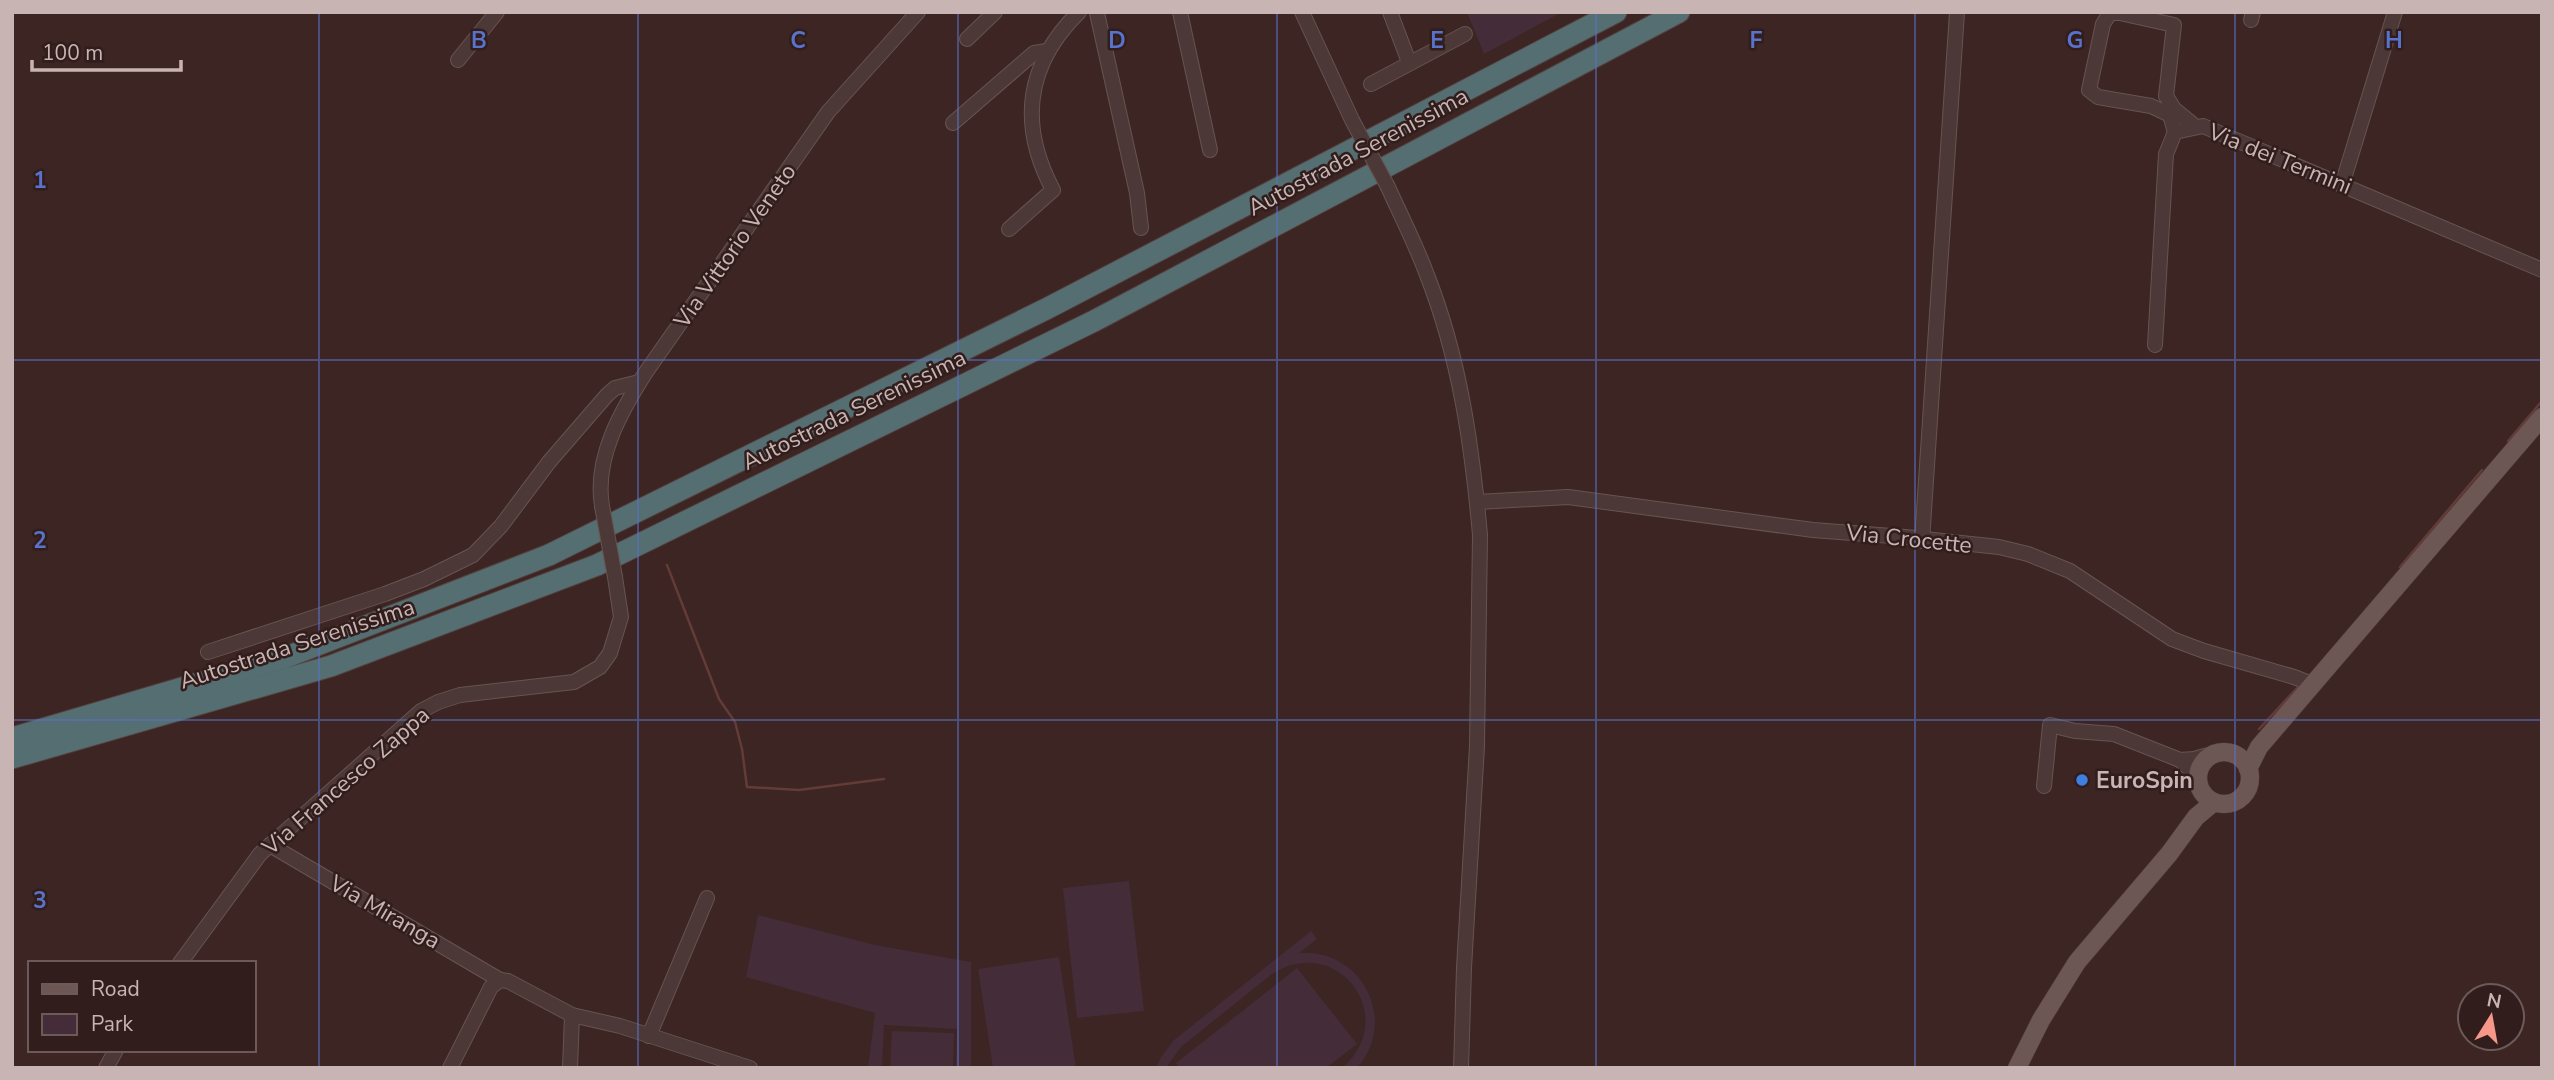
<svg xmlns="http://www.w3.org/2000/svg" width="2554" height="1080" font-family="'Nunito Sans',sans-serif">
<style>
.green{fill:#452c39}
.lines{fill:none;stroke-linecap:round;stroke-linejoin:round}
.stream{stroke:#633b37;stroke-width:2.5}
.minor-casing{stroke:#675452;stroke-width:16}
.major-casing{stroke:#554240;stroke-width:19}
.highway-casing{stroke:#54413f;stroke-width:23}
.minor{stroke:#4c3937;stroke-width:14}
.major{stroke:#6c5755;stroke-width:18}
.highway{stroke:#546e72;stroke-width:21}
.minor-bridge-casing{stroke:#675452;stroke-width:16;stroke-linecap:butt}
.minor-bridge{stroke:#4c3937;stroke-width:14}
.grid{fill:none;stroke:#5972cb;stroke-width:2;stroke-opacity:0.55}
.shop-dot{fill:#3f7fe0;stroke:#311e1c;stroke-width:2.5}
.labels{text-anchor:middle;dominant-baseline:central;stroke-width:5;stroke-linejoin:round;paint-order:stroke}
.street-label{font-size:23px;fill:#c8b5b3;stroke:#311e1c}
.poi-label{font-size:23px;font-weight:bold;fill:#c8b5b3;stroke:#311e1c;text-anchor:start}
.grid-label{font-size:23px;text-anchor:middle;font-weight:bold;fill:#5972cb;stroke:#311e1c;stroke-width:5;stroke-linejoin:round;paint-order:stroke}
</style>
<rect width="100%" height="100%" fill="#3c2523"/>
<g class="green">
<path d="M1467 12H1562L1484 54Z"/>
<path d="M1129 881 1144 1011 1077 1018 1063 888Z"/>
<path d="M758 915 875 945 971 962V1068H956L957 1029 884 1025 882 1068H868L875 1013 746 977Z"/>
<path d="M1311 931 1317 939 1299 953C1362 948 1399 1021 1357 1068H1342C1401 1018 1338 932 1272 974L1181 1047 1166 1068H1156L1161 1057 1174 1040Z"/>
<path d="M1059 957 1076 1068H993L978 969Z"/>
<path d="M1297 968 1357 1044 1326 1068H1179L1176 1063Z"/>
<path d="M892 1031 954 1033 953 1068H890Z"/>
</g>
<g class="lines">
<g class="stream">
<path d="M2508 441 2542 401"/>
<path d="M667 565 719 699 735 722 742 749 747 787 799 790 884 779"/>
<path d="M2400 567 2482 470"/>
<path d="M2259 729 2297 688"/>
</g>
<g class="minor-casing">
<g id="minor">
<path d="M1180 12 1210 150"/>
<path d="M1302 12 1352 120"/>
<path d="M1390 12 1409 62"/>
<path d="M1097 13 1137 193 1141 228"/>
<path d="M2251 20 2253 12"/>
<path d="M967 39 995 12"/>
<path d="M458 60 497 12"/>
<path d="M1371 84 1465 34"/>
<path d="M953 123 1034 53 1047 51"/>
<path d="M2175 132 2170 115 2151 106 2098 97 2089 90 2103 24 2110 13H2120L2174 25 2166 96 2174 109 2196 127"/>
<path d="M2342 185 2395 12"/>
<path d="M1388 187C1401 216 1416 245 1427 275 1460 359 1472 446 1480 535L1477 746 1464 968 1461 1068"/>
<path d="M1009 229 1053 190C1018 124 1026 64 1079 12"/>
<path d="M2155 345 2166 154 2175 132 2203 126 2542 270"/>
<path d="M1477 502 1568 497 1813 530 1905 537 1999 547 2028 554 2070 571 2172 639 2204 651 2294 677 2312 684"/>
<path d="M602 506C594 458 621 411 646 372L828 112 918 12"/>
<path d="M1922 541 1957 12"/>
<path d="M208 652 385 594 424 579 473 555 501 526 549 462 607 395 615 388 639 382"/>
<path d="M2180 760 2194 759 2219 752"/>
<path d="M2044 786 2050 725 2075 731 2114 734 2180 760 2192 771 2198 783"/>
<path d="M270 845 500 980"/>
<path d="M180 963 260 854 421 711 438 702 460 695 574 682 600 667 610 653 621 617 615 577"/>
<path d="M649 1036 707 898"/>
<path d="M106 1068 116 1050"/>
<path d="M450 1068 491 987 500 980 508 981 572 1015 620 1026 750 1068"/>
<path d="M570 1068 572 1015"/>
</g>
</g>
<g class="major-casing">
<g id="major">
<circle cx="2224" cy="778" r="26"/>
<path d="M2248 769 2259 747 2542 417"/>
<path d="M2017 1068 2041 1020 2077 962 2169 854 2196 817 2214 802"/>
</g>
</g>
<g class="highway-casing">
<g id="highway">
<path d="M12 738 284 658 549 555 1048 308 1616 12"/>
<path d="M12 758 331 666 597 565 1094 321 1679 12"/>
</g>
</g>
<use href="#minor" class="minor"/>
<use href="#major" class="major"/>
<use href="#highway" class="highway"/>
<g class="minor-bridge-casing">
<g id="minor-bridge">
<path d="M1352 120 1388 187"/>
<path d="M602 506 615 577"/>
</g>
</g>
<use href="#minor-bridge" class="minor-bridge"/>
</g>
<path class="grid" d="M319 12V1068M638 12V1068M958 12V1068M1277 12V1068M1596 12V1068M1915 12V1068M2235 12V1068M12 360H2542M12 720H2542"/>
<circle class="shop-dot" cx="2082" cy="780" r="7"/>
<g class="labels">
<g class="street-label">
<text transform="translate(1358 152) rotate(-28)">Autostrada Serenissima</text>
<text transform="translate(2280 159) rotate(22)">Via dei Termini</text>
<text transform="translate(735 246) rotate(-55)">Via Vittorio Veneto</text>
<text transform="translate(854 410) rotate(-26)">Autostrada Serenissima</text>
<text transform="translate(1909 539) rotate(6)">Via Crocette</text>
<text transform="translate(297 644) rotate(-18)">Autostrada Serenissima</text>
<text transform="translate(346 781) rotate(-41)">Via Francesco Zappa</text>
<text transform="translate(385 912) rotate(30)">Via Miranga</text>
</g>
<g class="poi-label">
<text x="2096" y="780">EuroSpin</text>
</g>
</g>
<g class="grid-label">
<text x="479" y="48">B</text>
<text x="798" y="48">C</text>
<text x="1117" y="48">D</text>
<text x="1437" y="48">E</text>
<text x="1756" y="48">F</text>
<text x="2075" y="48">G</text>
<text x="2394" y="48">H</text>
<text x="40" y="188">1</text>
<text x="40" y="548">2</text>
<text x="40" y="908">3</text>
</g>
<rect width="2554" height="1080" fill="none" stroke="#c8b5b3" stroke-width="28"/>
<rect x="28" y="961" width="228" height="91" fill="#311e1c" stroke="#6d5a58" stroke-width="2"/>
<rect x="42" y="984" width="35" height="10" fill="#6c5755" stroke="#6d5a58" stroke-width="2"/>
<text x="91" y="996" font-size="21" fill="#c8b5b3">Road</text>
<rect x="42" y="1014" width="35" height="21" fill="#452c39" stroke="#6d5a58" stroke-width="2"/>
<text x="91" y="1031" font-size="21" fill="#c8b5b3">Park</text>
<g transform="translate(2491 1017) rotate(11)"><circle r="33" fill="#311e1c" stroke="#6d5a58" stroke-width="2"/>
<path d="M0-5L12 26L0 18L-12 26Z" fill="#f69789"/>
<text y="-10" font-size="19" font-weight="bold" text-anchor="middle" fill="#c8b5b3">N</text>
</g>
<path d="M32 60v10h149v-10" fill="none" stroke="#c8b5b3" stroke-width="3.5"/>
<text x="42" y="60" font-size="21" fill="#c8b5b3" stroke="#311e1c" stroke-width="5" paint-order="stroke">100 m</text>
</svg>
